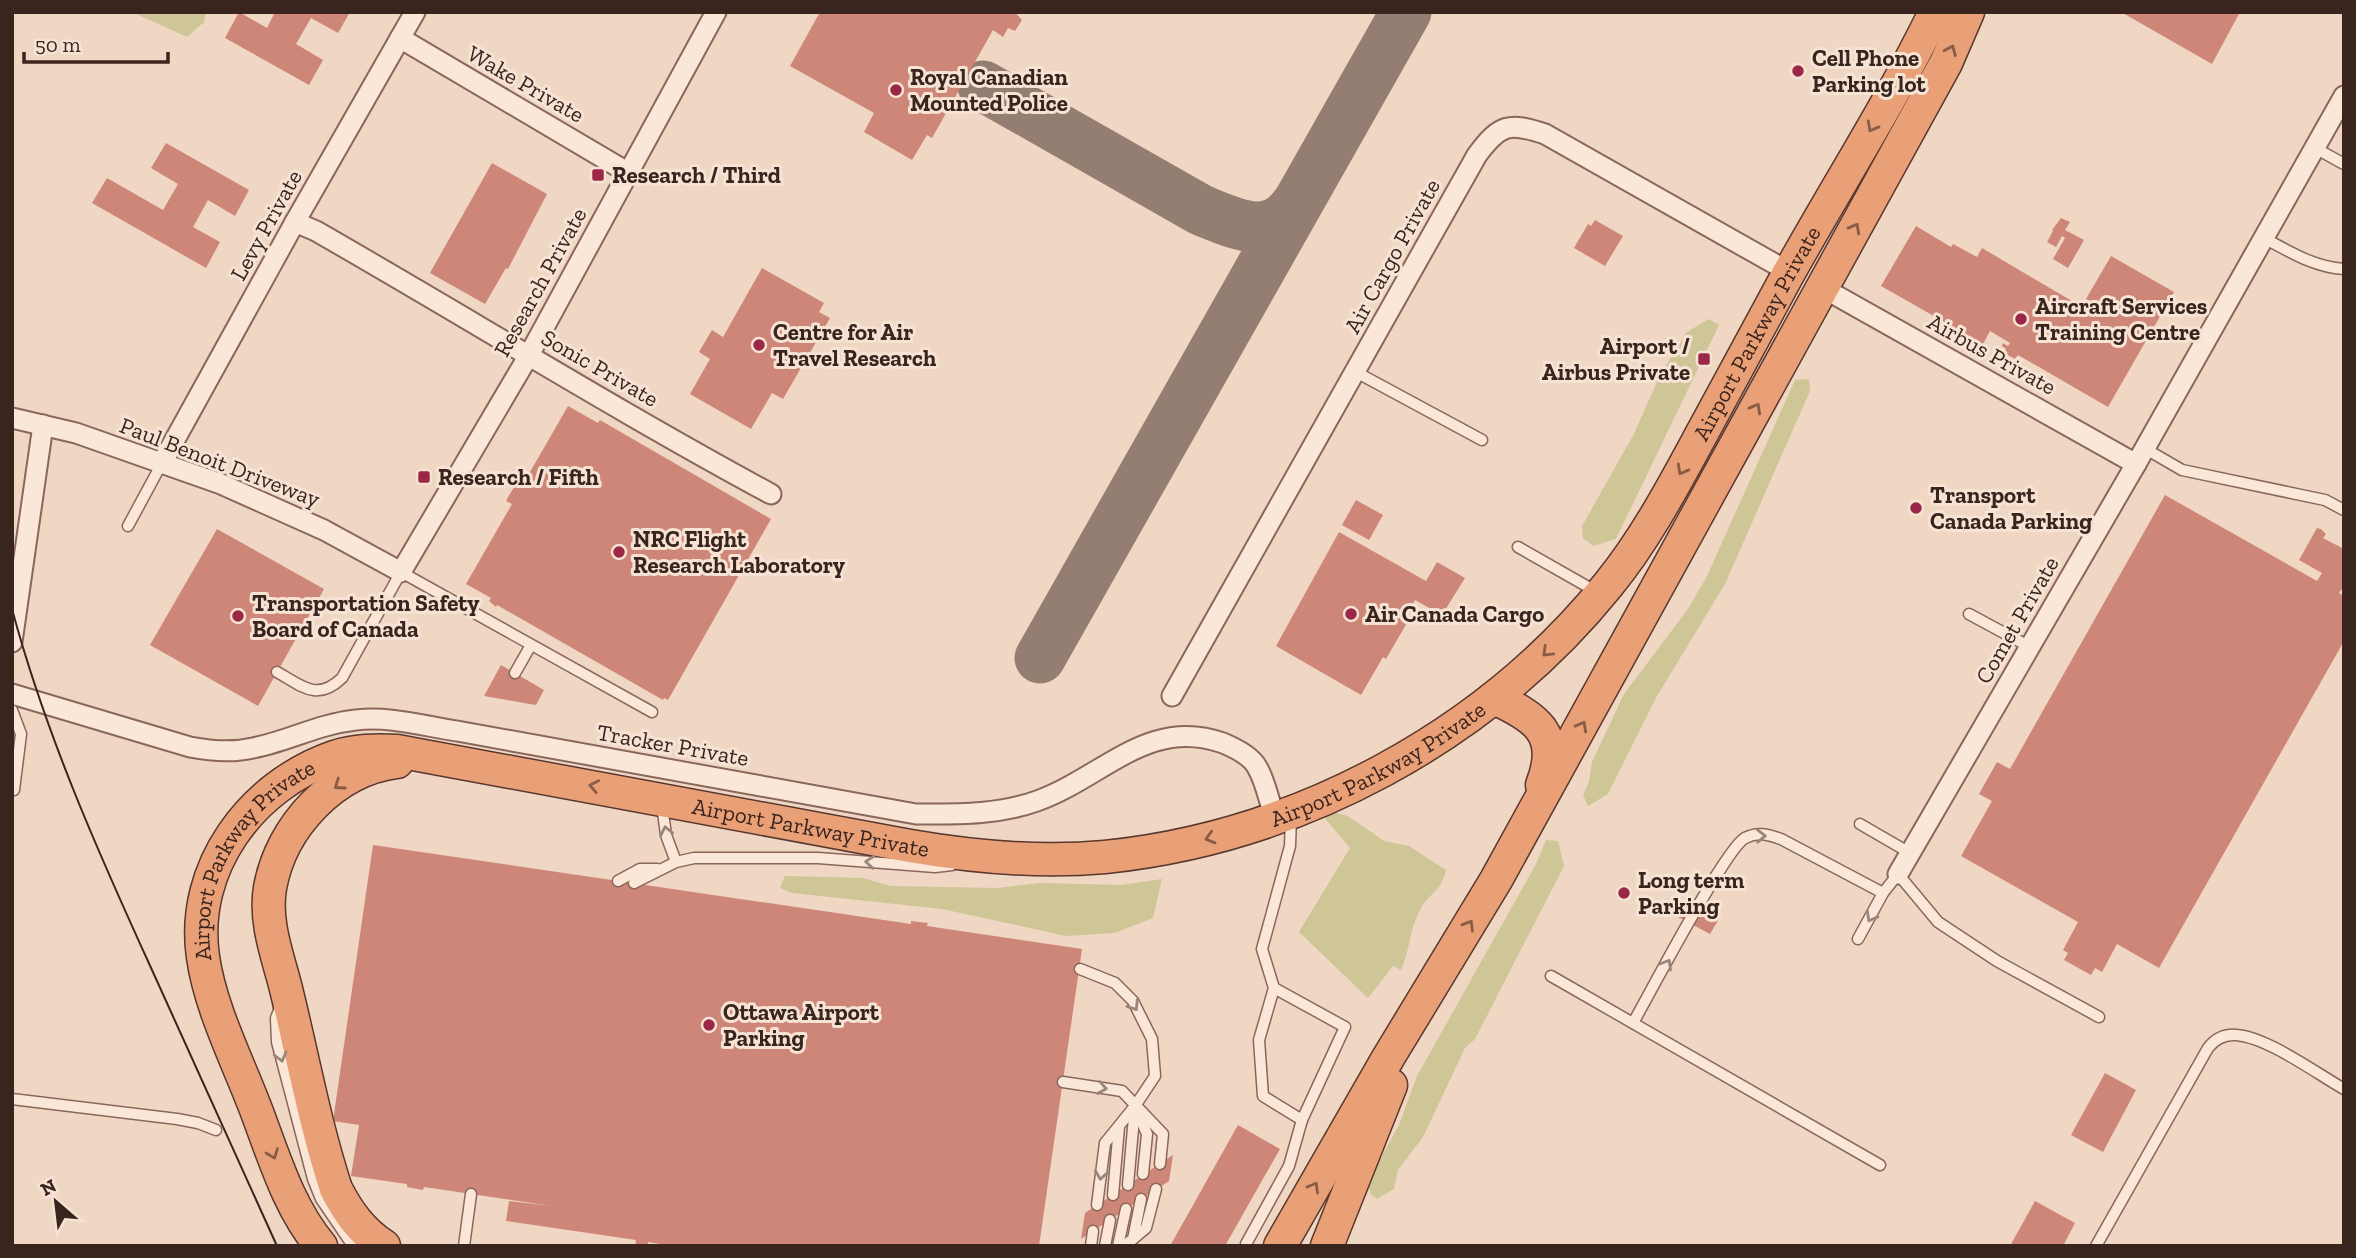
<svg xmlns="http://www.w3.org/2000/svg" width="2356" height="1258" font-family="'Zilla Slab',serif">
<style>
.green{fill:#cec697}
.lines{fill:none;stroke-linecap:round;stroke-linejoin:round}
.taxiway{stroke:#947e71;stroke-width:51}
.building{fill:#ce8679}
.service-casing{stroke:#8a675a;stroke-width:13}
.minor-casing{stroke:#8a675a;stroke-width:23}
.trunk-casing{stroke:#58372e;stroke-width:35}
.service{stroke:#fae7d7;stroke-width:10}
.minor{stroke:#fae7d7;stroke-width:19}
.trunk{stroke:#eaa077;stroke-width:32}
.tram{stroke:#3a241e;stroke-width:2}
.oneway{stroke:#895c46}
.oneway2{stroke:#9a867a}
.poi-dot{fill:#9b2847;stroke:#f6e3d4;stroke-width:2.5}
.labels{text-anchor:middle;dominant-baseline:central;stroke-width:6;stroke-linejoin:round;paint-order:stroke}
.poi-label{font-size:23px;font-weight:bold;fill:#3a241e;stroke:#f6e3d4;text-anchor:start}
.street-label{font-size:23px;fill:#3a241e;stroke:#f6e3d4}
</style>
<rect width="100%" height="100%" fill="#efd7c4"/>
<g class="green">
<path d="M132 12H206L204 22 187 37Z"/>
<path d="M1709 319 1719 325 1616 539 1593 546 1583 538 1582 526 1634 434 1660 375 1687 332Z"/>
<path d="M1809 379 1810 391 1725 584 1657 696 1608 794 1588 806 1583 795 1589 782 1592 762 1624 694 1688 609 1707 576 1795 380Z"/>
<path d="M1336 813 1348 816 1384 841 1409 846 1446 870C1440 895 1427 893 1419 912 1409 932 1410 950 1401 970L1393 966 1368 998 1299 932 1350 848 1322 815Z"/>
<path d="M1546 840 1558 841 1564 866 1475 1039 1465 1048 1423 1137 1398 1170 1394 1189 1377 1199 1371 1195 1367 1183 1399 1125 1417 1076 1536 864Z"/>
<path d="M785 876 863 878 890 886 998 888 1040 883 1122 885 1162 879 1153 918 1115 933 1066 936 942 909 792 893 780 888Z"/>
</g>
<g class="lines">
<g class="taxiway">
<path d="M983 86 1201 210C1236 224 1269 242 1296 205"/>
<path d="M1040 658 1406 12"/>
</g>
</g>
<g class="building">
<path d="M239 12 267 28 275 12H350L338 33 311 18 296 44 323 60 309 85 225 38Z"/>
<path d="M820 12H1015L1022 20 1015 31 1008 28 1003 37 993 30 932 138 927 135 912 160 864 132 874 113 790 66Z"/>
<path d="M2121 12H2240L2212 64Z"/>
<path d="M166 143 249 190 235 216 208 200 193 227 220 242 206 268 92 203 107 178 163 210 178 184 151 168Z"/>
<path d="M492 163 547 194 508 269 506 268 485 304 430 273Z"/>
<path d="M2061 218 2070 222 2065 230 2084 240 2068 268 2053 259 2065 238 2062 236 2056 247 2047 242 2053 231 2052 230Z"/>
<path d="M1595 220 1623 236 1605 266 1574 248 1588 224 1591 226Z"/>
<path d="M1916 226 1951 247 1953 244 1977 257 1982 248 2099 317 2104 308 2086 299 2111 256 2174 292 2108 407 2018 355 2015 359 2004 353 2006 349 2002 346 2003 343 2008 346 2010 343 1990 331 1983 344 1881 286Z"/>
<path d="M762 268 824 303 819 312 830 318 783 399 772 393 751 429 690 394 710 359 699 352 712 330 723 337Z"/>
<path d="M568 406 598 423 600 420 771 519 668 700 664 698 663 700 497 605 496 607 489 601 491 598 466 584 512 504 506 501 511 492 517 483 522 486Z"/>
<path d="M2165 495 2317 581 2322 573 2299 560 2317 528 2321 529 2326 534 2323 538 2344 549V586L2339 593 2344 596V641L2159 968 2117 944 2102 972 2095 968 2091 975 2064 960 2068 953 2063 950 2078 922 1961 856 1992 801 1979 794 1997 762 2010 769Z"/>
<path d="M1356 500 1383 515 1369 540 1342 525Z"/>
<path d="M217 529 324 589 258 706 150 645Z"/>
<path d="M1339 532 1426 581 1437 562 1465 578 1442 615 1415 600 1405 619 1408 621 1386 659 1383 657 1361 695 1276 646Z"/>
<path d="M501 665 544 690 536 705 484 696Z"/>
<path d="M373 845 911 924V921L928 923 927 926 1082 949 1039 1246H673L648 1242 647 1246H635L636 1240 506 1221 509 1201 552 1206 424 1187 423 1190 407 1187V1184L351 1176 359 1125 333 1121Z"/>
<path d="M1688 899 1720 917 1710 934 1678 917Z"/>
<path d="M2105 1073 2136 1090 2103 1152 2071 1135Z"/>
<path d="M1238 1125 1280 1149 1225 1246H1170Z"/>
<path d="M1173 1155 1169 1181 1081 1239 1085 1213Z"/>
<path d="M2035 1201 2075 1223 2063 1246H2010Z"/>
</g>
<g class="lines">
<g class="service-casing">
<g id="service">
<path d="M2315 148 2344 164"/>
<path d="M2264 238C2290 252 2314 267 2344 269"/>
<path d="M1354 371 1482 440"/>
<path d="M2144 448 2182 470 2325 500 2344 510"/>
<path d="M128 526 162 463"/>
<path d="M1518 547 1597 592"/>
<path d="M1969 614 2030 647"/>
<path d="M277 672C302 686 317 702 342 678L401 572 652 712"/>
<path d="M515 673 531 645"/>
<path d="M12 710 21 734 14 790"/>
<path d="M662 805 666 835 676 862"/>
<path d="M1860 824 1910 853"/>
<path d="M618 881 640 869H657"/>
<path d="M634 883 676 862 694 858H818L935 867 952 865"/>
<path d="M1858 939 1883 893 1898 874 1938 922 1997 961 2099 1017"/>
<path d="M1080 969 1115 983 1133 1001 1152 1039 1155 1076 1135 1106 1105 1143 1097 1205"/>
<path d="M1551 976 1880 1165"/>
<path d="M1274 988 1345 1027 1302 1120 1263 1096 1259 1040 1274 988 1262 949 1290 846 1291 816"/>
<path d="M281 1005 276 1018 277 1042 313 1179 321 1199 353 1246"/>
<path d="M1633 1023C1650 993 1725 849 1745 838 1758 831 1769 835 1781 839L1883 893"/>
<path d="M1063 1082 1122 1091 1163 1134 1160 1164"/>
<path d="M12 1099 177 1119 198 1123 216 1130"/>
<path d="M1138 1113 1147 1134 1143 1174"/>
<path d="M1128 1185 1135 1106"/>
<path d="M1113 1195 1119 1127"/>
<path d="M1133 1239 1146 1228 1156 1189"/>
<path d="M1246 1244 1289 1166 1302 1120"/>
<path d="M464 1246 471 1194"/>
<path d="M1091 1246 1093 1231"/>
<path d="M1105 1246 1110 1220"/>
<path d="M1118 1246 1126 1209"/>
<path d="M1123 1246 1133 1239 1141 1199"/>
<path d="M2096 1246 2208 1048C2215 1039 2224 1034 2236 1035 2267 1037 2316 1073 2344 1089"/>
</g>
</g>
<g class="minor-casing">
<g id="minor">
<path d="M400 38 627 172"/>
<path d="M295 222 316 231C468 318 617 411 771 494"/>
<path d="M1823 288 2136 464"/>
<path d="M12 418 76 433 221 484 324 530 401 572 529 355 716 12"/>
<path d="M162 463 295 222 415 12"/>
<path d="M12 642 43 425"/>
<path d="M12 694 190 747C211 751 232 753 253 748 289 741 318 724 356 720 389 716 424 726 457 731L916 814C958 814 998 815 1037 801 1102 778 1149 716 1223 743 1235 748 1251 756 1257 767 1266 782 1269 802 1275 818"/>
<path d="M1172 696 1477 155C1500 124 1509 122 1545 134L1789 272"/>
<path d="M1898 874 2136 464 2344 96"/>
</g>
</g>
<g class="trunk-casing">
<g id="trunk">
<path d="M1494 698C1536 717 1562 734 1542 785"/>
<path id="s1" d="M321 1246C288 1207 273 1154 255 1107 237 1060 210 1007 203 957 190 868 251 786 334 757 355 750 376 750 397 751L910 846C974 857 1040 863 1105 857 1299 837 1486 736 1608 585 1648 536 1677 479 1707 424 1733 375 1760 327 1786 278 1835 189 1891 103 1935 12"/>
<path d="M384 1246C361 1231 348 1212 336 1189 315 1125 303 1058 287 993 279 959 264 924 270 888 281 826 334 770 397 762"/>
<path d="M1280 1246 1388 1058 1496 880 1946 63 1968 12"/>
<path d="M1327 1246 1391 1085"/>
</g>
</g>
<use href="#service" class="service"/>
<use href="#minor" class="minor"/>
<use href="#trunk" class="trunk"/>
<path class="tram" d="M12 609C46 735 98 852 152 970 193 1062 235 1154 277 1246"/>
</g>
<defs><path id="oneway-chevron" d="M-2-3.5L2.5 0L-2 3.5" fill="none" stroke-width="1.6" stroke-linecap="round" stroke-linejoin="round" transform="scale(1.75)"/></defs>
<g class="oneway">
<use href="#oneway-chevron" transform="translate(1951 50) rotate(-67)"/>
<use href="#oneway-chevron" transform="translate(1872 127) rotate(119)"/>
<use href="#oneway-chevron" transform="translate(1855 228) rotate(-61)"/>
<use href="#oneway-chevron" transform="translate(1756 408) rotate(-61)"/>
<use href="#oneway-chevron" transform="translate(1682 470) rotate(119)"/>
<use href="#oneway-chevron" transform="translate(1547 652) rotate(136)"/>
<use href="#oneway-chevron" transform="translate(1582 726) rotate(-61)"/>
<use href="#oneway-chevron" transform="translate(339 785) rotate(145)"/>
<use href="#oneway-chevron" transform="translate(594 786) rotate(-169)"/>
<use href="#oneway-chevron" transform="translate(1210 838) rotate(164)"/>
<use href="#oneway-chevron" transform="translate(1469 925) rotate(-59)"/>
<use href="#oneway-chevron" transform="translate(273 1154) rotate(69)"/>
<use href="#oneway-chevron" transform="translate(1314 1187) rotate(-60)"/>
</g>
<g class="oneway2">
<use href="#oneway-chevron" transform="translate(666 831) rotate(-102)"/>
<use href="#oneway-chevron" transform="translate(1761 836) rotate(-1)"/>
<use href="#oneway-chevron" transform="translate(870 862) rotate(-176)"/>
<use href="#oneway-chevron" transform="translate(1871 917) rotate(119)"/>
<use href="#oneway-chevron" transform="translate(1667 964) rotate(-60)"/>
<use href="#oneway-chevron" transform="translate(1134 1006) rotate(57)"/>
<use href="#oneway-chevron" transform="translate(281 1057) rotate(75)"/>
<use href="#oneway-chevron" transform="translate(1102 1088) rotate(9)"/>
<use href="#oneway-chevron" transform="translate(1101 1175) rotate(98)"/>
</g>
<g class="poi-dot">
<circle cx="1798" cy="71" r="7"/>
<circle cx="896" cy="90" r="7"/>
<rect x="591" y="168" width="14" height="14" rx="3.5"/>
<circle cx="2021" cy="319" r="7"/>
<circle cx="759" cy="345" r="7"/>
<rect x="1697" y="352" width="14" height="14" rx="3.5"/>
<rect x="417" y="470" width="14" height="14" rx="3.5"/>
<circle cx="1916" cy="508" r="7"/>
<circle cx="619" cy="552" r="7"/>
<circle cx="1351" cy="614" r="7"/>
<circle cx="238" cy="616" r="7"/>
<circle cx="1624" cy="893" r="7"/>
<circle cx="709" cy="1025" r="7"/>
</g>
<g class="labels">
<g class="poi-label">
<text x="1812" y="58">Cell Phone<tspan x="1812" dy="26">Parking lot</tspan></text>
<text x="910" y="77">Royal Canadian<tspan x="910" dy="26">Mounted Police</tspan></text>
<text x="612" y="175">Research / Third</text>
<text x="2035" y="306">Aircraft Services<tspan x="2035" dy="26">Training Centre</tspan></text>
<text x="773" y="332">Centre for Air<tspan x="773" dy="26">Travel Research</tspan></text>
<text x="1690" y="346" text-anchor="end">Airport /<tspan x="1690" dy="26">Airbus Private</tspan></text>
<text x="438" y="477">Research / Fifth</text>
<text x="1930" y="495">Transport<tspan x="1930" dy="26">Canada Parking</tspan></text>
<text x="633" y="539">NRC Flight<tspan x="633" dy="26">Research Laboratory</tspan></text>
<text x="252" y="603">Transportation Safety<tspan x="252" dy="26">Board of Canada</tspan></text>
<text x="1365" y="614">Air Canada Cargo</text>
<text x="1638" y="880">Long term<tspan x="1638" dy="26">Parking</tspan></text>
<text x="723" y="1012">Ottawa Airport<tspan x="723" dy="26">Parking</tspan></text>
</g>
<g class="street-label">
<text transform="translate(526 84) rotate(30)">Wake Private</text>
<text transform="translate(266 225) rotate(-61)">Levy Private</text>
<text transform="translate(1392 256) rotate(-61)">Air Cargo Private</text>
<text transform="translate(540 282) rotate(-61)">Research Private</text>
<text stroke="none"><textPath href="#s1" startOffset="2233">Airport Parkway Private</textPath></text>
<text transform="translate(1992 354) rotate(29)">Airbus Private</text>
<text transform="translate(600 368) rotate(30)">Sonic Private</text>
<text transform="translate(220 462) rotate(21)">Paul Benoit Driveway</text>
<text transform="translate(2017 620) rotate(-60)">Comet Private</text>
<text transform="translate(673 745) rotate(10)">Tracker Private</text>
<text stroke="none"><textPath href="#s1" startOffset="1645">Airport Parkway Private</textPath></text>
<text stroke="none"><textPath href="#s1" startOffset="1057">Airport Parkway Private</textPath></text>
<text stroke="none"><textPath href="#s1" startOffset="430">Airport Parkway Private</textPath></text>
</g>
</g>
<rect width="2356" height="1258" fill="none" stroke="#3a241e" stroke-width="28"/>
<g transform="translate(56 1202) rotate(332)" stroke="#f6e3d4" stroke-width="5" paint-order="stroke">
<path d="M0-5L12 26L0 18L-12 26Z" fill="#3a241e"/>
<text y="-10" font-size="19" font-weight="bold" text-anchor="middle" fill="#3a241e">N</text>
</g>
<path d="M24 52v10h144v-10" fill="none" stroke="#3a241e" stroke-width="3.5"/>
<text x="35" y="52" font-size="21" fill="#3a241e" stroke="#f6e3d4" stroke-width="5" paint-order="stroke">50 m</text>
</svg>
